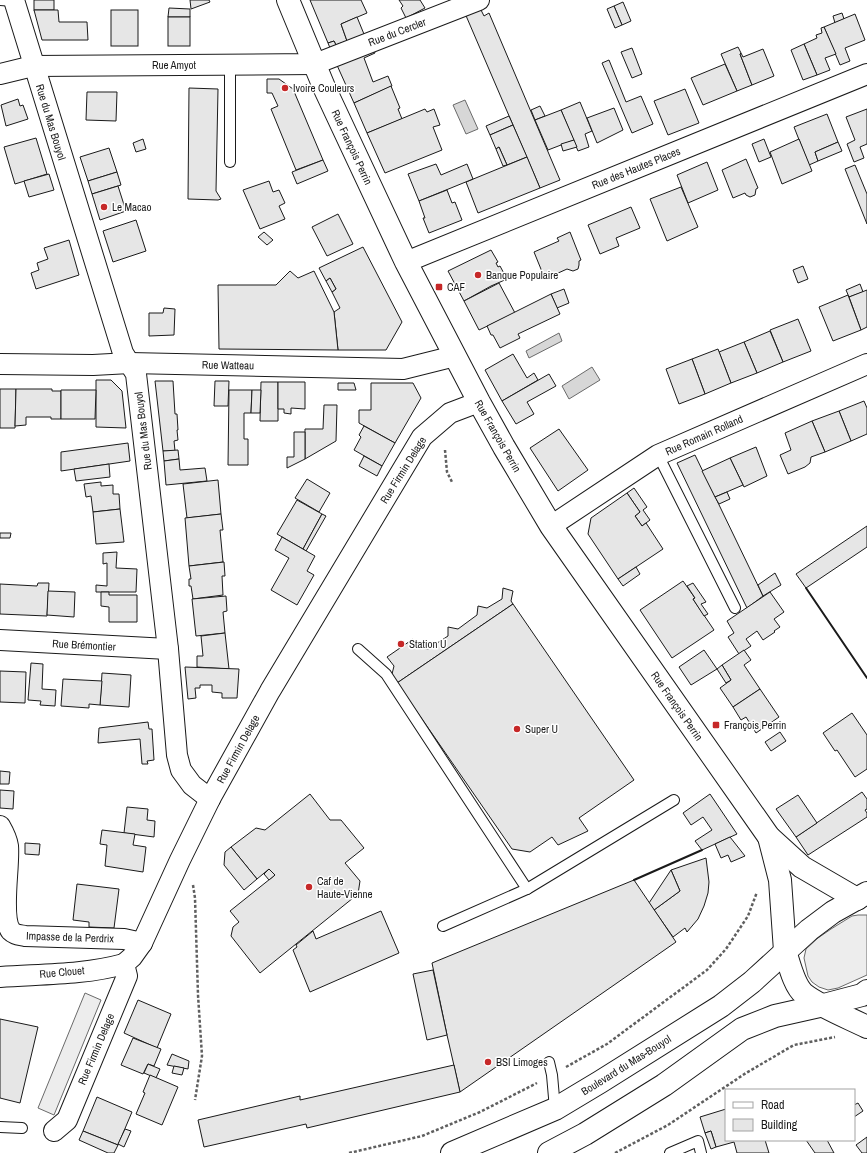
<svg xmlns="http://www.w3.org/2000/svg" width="867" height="1153" font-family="'Archivo Narrow',sans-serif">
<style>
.built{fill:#ededed;stroke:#6a6a6a}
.water{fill:#d7d7d7;stroke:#6a6a6a}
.building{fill:#e6e6e6;stroke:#1a1a1a}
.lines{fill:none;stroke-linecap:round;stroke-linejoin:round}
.service-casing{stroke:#1a1a1a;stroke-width:12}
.minor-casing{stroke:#1a1a1a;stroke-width:22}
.secondary-casing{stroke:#1a1a1a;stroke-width:24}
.primary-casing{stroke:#1a1a1a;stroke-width:24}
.path{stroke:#5f5f5f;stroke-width:2.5;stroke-dasharray:3 2;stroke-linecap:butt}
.service{stroke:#fff;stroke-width:10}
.minor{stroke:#fff;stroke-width:20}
.secondary{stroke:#fff;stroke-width:22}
.primary{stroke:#fff;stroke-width:22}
.wall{stroke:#1a1a1a;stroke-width:2}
.poi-dot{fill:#c62828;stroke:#fff;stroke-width:1.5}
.labels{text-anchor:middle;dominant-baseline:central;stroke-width:3;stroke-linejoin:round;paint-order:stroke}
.street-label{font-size:11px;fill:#1a1a1a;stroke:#fff}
.poi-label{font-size:11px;fill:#1a1a1a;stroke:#fff;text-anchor:start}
</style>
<rect width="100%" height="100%" fill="#fff"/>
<g class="built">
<path d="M858 915H867V975L838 988 828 990 819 987 812 982 808 976 804 958 806 949 818 938 831 929 852 916Z"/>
<path d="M85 993 101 1000 54 1115 38 1108Z"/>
</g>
<g class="water">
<path d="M465 100 478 129 466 134 453 105Z"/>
<path d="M559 333 562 341 529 358 526 351Z"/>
<path d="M592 367 600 380 569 399 562 386Z"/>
</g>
<g class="building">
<rect x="34" y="0" width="20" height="10"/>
<path d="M190 0H209L210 2 191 9Z"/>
<path d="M310 0H361L367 13 341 24 347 41 336 45 334 41 328 43Z"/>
<path d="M399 0H420L425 8 406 18 401 8 403 6Z"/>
<path d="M623 2 631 21 622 25 614 6Z"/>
<path d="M479 6 484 16 489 13 560 180 540 188 464 11Z"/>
<path d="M614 6 622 25 615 28 607 9Z"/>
<path d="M169 8 190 9V17H168Z"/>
<path d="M34 10H58L59 22H87L88 40H42Z"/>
<rect x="111" y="10" width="27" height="36"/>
<path d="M842 13 844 19 835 23 833 16Z"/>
<path d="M855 14 865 40 845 48 850 61 840 65 824 27Z"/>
<rect x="168" y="17" width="22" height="29"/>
<path d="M357 17 366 39 332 53 328 43 334 41 336 45 347 41 341 24Z"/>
<path d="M824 27 836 54 825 58 830 70 817 75 804 44 817 38 816 35 822 33 821 28Z"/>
<path d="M804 44 817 75 803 80 791 50Z"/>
<path d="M738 47 741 53 740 54 752 85 737 91 721 54Z"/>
<path d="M373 48 375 53 364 58 373 82 388 76 392 86 354 103 336 63Z"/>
<path d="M632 48 642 74 632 78 621 52Z"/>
<path d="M763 49 774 76 752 85 740 54 741 53 743 57Z"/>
<path d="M609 60 626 102 641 96 653 124 632 133 602 63Z"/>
<path d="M725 64 737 91 703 105 691 78Z"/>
<path d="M267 79H279L293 89 323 160 296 170 271 109 278 106 272 93H267Z"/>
<path d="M391 86 400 108 398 109 402 119 367 133 354 103Z"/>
<path d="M189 88 218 89 216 191 221 199 218 200 188 199Z"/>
<path d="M685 89 699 123 668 135 654 101Z"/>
<path d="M87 92H117L116 121 86 120Z"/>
<path d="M18 99 20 106 23 105 28 119 6 126 1 105Z"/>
<path d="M580 102 592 131 585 134 589 147 578 151 561 110Z"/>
<path d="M540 106 545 116 535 120 531 110Z"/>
<path d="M614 108 623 130 597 143 587 118Z"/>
<path d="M425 109 427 112 434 109 440 125 433 127 442 150 385 173 367 133Z"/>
<path d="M867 109V144L860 147 864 158 854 162 847 144 855 140 846 117Z"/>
<path d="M561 110 574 140 548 150 535 120Z"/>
<path d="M827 114 838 142 815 152 818 161 809 165 794 127Z"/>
<path d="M509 116 513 125 490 135 486 126Z"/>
<path d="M513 125 527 157 507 165 499 147 496 149 490 135Z"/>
<path d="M36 138 47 174 15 184 4 147Z"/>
<path d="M143 139 146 149 136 152 133 143Z"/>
<path d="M764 139 771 157 759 162 752 144Z"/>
<path d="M799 139 812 171 782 184 770 152Z"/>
<path d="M574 140 577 147 563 151 561 144Z"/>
<path d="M838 142 842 151 818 161 815 152Z"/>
<path d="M499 147 507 165 503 166 496 149Z"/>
<path d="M109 148 117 172 88 181 80 157Z"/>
<path d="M527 157 540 188 478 213 466 182Z"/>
<path d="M746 159 758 188 756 189 755 195 750 197 746 195 745 193 733 198 722 170Z"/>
<path d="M323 160 328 171 297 184 292 172Z"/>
<path d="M707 162 718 190 688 203 677 175Z"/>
<path d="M436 164 441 175 467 164 473 179 419 201 408 174Z"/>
<path d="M855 165 867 194V224L845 169Z"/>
<path d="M117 172 121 185 92 194 88 181Z"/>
<path d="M49 174 54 190 29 197 24 181Z"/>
<path d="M269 181 273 192 279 190 285 203 279 206 285 219 260 229 243 190Z"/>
<path d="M118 186 126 211 100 220 92 194Z"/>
<path d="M681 187 698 227 667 241 650 199Z"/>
<path d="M447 190 452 203 455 202 462 220 429 233 423 218H425L419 201Z"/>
<path d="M631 207 640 228 616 238 619 246 600 254 588 225Z"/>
<path d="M338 214 353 244 327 256 312 227Z"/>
<path d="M136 220 146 251 113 262 103 231Z"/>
<path d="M264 232 273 240 267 245 258 237Z"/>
<path d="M570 232 581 260 579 261V265L578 269 573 271 567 269 545 279 534 252 559 241 557 238Z"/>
<path d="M69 240 79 275 36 289 31 273 39 270 37 263 48 259 44 248Z"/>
<path d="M363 247 402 322 386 350H338L334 312 340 308 332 292 336 289 330 278 326 281 319 268Z"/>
<path d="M491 250 498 262 496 263 498 267 500 266 507 279 491 286 464 301 448 271Z"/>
<path d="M803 266 808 279 798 283 793 270Z"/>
<path d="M290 271 298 278 314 271 334 312 338 350 219 349 218 285H276Z"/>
<path d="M330 278 336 289 332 292 326 281Z"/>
<path d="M499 283 515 313 479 330 464 301Z"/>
<path d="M860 284 863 292 849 297 846 290Z"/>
<path d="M564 289 569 303 557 308 551 294Z"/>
<path d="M867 290V327L861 330 849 297Z"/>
<path d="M551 294 560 314 518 334 520 338 500 348 493 335H491L487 326Z"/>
<path d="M848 295 861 330 833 341 819 307Z"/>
<path d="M164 308 175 309 174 335 149 336V313H163Z"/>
<path d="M798 319 811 351 783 362 770 330Z"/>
<path d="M770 331 783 362 757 373 744 342Z"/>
<path d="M744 342 757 373 731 383 719 352Z"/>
<path d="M718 349 731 383 705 394 692 359Z"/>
<path d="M513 354 527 378 534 373 538 380 502 401 485 370Z"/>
<path d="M692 359 705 394 679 404 666 369Z"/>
<path d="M549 374 556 386 527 402 534 414 516 424 502 401Z"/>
<path d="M96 380H111L122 391 126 428 96 427Z"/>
<path d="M155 381H173L175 414H177L178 430H177L178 440 174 441 175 451H163Z"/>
<path d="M215 381H229L228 406H214Z"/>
<path d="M261 382H278V421H260Z"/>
<path d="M278 382H305V409L291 408V414L284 413V409H278Z"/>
<path d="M338 383H354L356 390H338Z"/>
<path d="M371 383H413L421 398 395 443 359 423V410H371Z"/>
<path d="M0 389H16L15 428H0Z"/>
<path d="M16 389H52V391H61V419H51V417H26V425L15 426Z"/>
<path d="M61 390H96L95 419H61Z"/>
<path d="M229 390H252L251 413H244V439H248V465H228Z"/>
<path d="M252 390H261L260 413H251Z"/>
<path d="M864 401 867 408V434L851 441 839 411Z"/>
<path d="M324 405H337L336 441 305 459V429H323Z"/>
<path d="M839 411 851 441 825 452 812 421Z"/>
<path d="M812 421 825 452 811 457 810 463 805 467 788 474 780 455 791 450 785 433Z"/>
<path d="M364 426 395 443 382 466 354 450 361 437 359 435Z"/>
<path d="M559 429 588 470 558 491 530 448Z"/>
<path d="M294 432H305V459L287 468V457H294Z"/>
<path d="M128 443 130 461 61 471V452Z"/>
<path d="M756 447 767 476 744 487 730 458Z"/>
<path d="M178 450 179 459 164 461 163 451Z"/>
<path d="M695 455 763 596 747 608 677 463Z"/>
<path d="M364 456 382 466 377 476 359 466Z"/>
<path d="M730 458 743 485 715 497 702 471Z"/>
<path d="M179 459 180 470 205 468 207 481 166 485 164 461Z"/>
<path d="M109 464 110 477 76 481 74 469Z"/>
<path d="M307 479 330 493 319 512 295 498Z"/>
<path d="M218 480 221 514 187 518 183 484Z"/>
<path d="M101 482V486L113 485V494H119L120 509 93 512 91 496 86 497 84 484Z"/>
<path d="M634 488 647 507 643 510 650 520 642 526 635 516 640 512 627 493Z"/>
<path d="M727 492 730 499 719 504 715 497Z"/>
<path d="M627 493 640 512 635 516 642 526 646 523 663 549 618 579 588 534 591 518Z"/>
<path d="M297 500 322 514 303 549 277 534Z"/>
<path d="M120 509 124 542 96 544 93 512Z"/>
<path d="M221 514 223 530H220L223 562 189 566 185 518Z"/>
<path d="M322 514 326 516 306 551 303 549Z"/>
<path d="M867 526V547L806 588 796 574Z"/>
<path d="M0 533H11L10 538H0Z"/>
<path d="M282 537 315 556 307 571 314 575 297 605 271 590 289 558 275 550Z"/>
<path d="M117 552 116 568 137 569 136 592H96V585L107 586V563L103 564V553Z"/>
<path d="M224 562 225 576H222L223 595 193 599 191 586H189V579H191L189 566Z"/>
<path d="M636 567 640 574 623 586 618 579Z"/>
<path d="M775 573 781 585 763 596 758 585Z"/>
<path d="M683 581 695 598 693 599 714 630 672 658 640 610Z"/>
<path d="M38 583H49L47 616 0 614V584L37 586Z"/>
<path d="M693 583 706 602 701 604 708 614 704 616 693 599 695 598 687 586Z"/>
<path d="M503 588 513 591 511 601 513 604 397 683 392 674 394 666 387 657 413 639 419 648 428 649 448 636V627L458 629 477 615 478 606 487 608 502 599Z"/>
<path d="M48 591 75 592 74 617 47 615Z"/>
<path d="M101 592H109V595H137V622H109V607L101 606Z"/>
<path d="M770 592 784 612 774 619 780 627 774 631 775 632 763 640 757 631 746 639 751 646 739 654 728 637 734 633 727 621Z"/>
<path d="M226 596 227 611 223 612 225 633 196 636 192 599Z"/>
<path d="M513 604 634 780 579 818 588 831 558 845 552 837 530 852 512 849 397 683Z"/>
<path d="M225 633 229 669 197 667V656H203L201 636Z"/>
<path d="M704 650 717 669 691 685 679 667Z"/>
<path d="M744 650 751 660 744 665 760 689 733 707 720 688 731 680 722 665Z"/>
<path d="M31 663 43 664 42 689 56 690 55 706 40 705 41 701 28 700Z"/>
<path d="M722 665 731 680 726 683 717 669Z"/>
<path d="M185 667 239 669 237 698H222V693L212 692V685H200V688H195L196 698 188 699Z"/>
<path d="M0 671 26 672 25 703 0 702Z"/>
<path d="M102 673 131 675 129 707 100 705Z"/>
<path d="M63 679 102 681 100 705 89 704V708L61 706Z"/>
<path d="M760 689 779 717 756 733 746 717 741 720 733 707Z"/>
<path d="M852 713 867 735V769L855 777 837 750 835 751 823 733Z"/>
<path d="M148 722 149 729H152L154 760 147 761 148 764H142L140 739 98 743 99 728Z"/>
<path d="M780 732 786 741 771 751 765 742Z"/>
<path d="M0 771 10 772 9 784H0Z"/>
<path d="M0 790 14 791 13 809 0 808Z"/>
<path d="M862 792 867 799V809L865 810 867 813V817L808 855 796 837Z"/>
<path d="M310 794 330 820H341L364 848 345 863 360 881 358 894 260 973 231 936 233 927 239 922 230 911 275 875 269 869 257 879 231 847 256 828 265 830Z"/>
<path d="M710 794 737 834 702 850 695 841 712 830 703 817 691 825 683 813Z"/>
<path d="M798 795 817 823 796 837 776 809Z"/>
<path d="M127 807 148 809 147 820 155 821 154 837 124 833Z"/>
<path d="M102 830 135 834 133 845 146 847 143 872 105 866 107 845 100 844Z"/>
<path d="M730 837 745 856 731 862 728 855 721 858 715 844Z"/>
<path d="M25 843 40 844 39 855 25 854Z"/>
<path d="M231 847 257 879 244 890 224 865 225 852Z"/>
<path d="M706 858 709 882 708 893 704 906 698 919 687 932 685 928 673 937 654 910 680 891 671 870Z"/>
<path d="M269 869 275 875 269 880 264 874Z"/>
<path d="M671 870 680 891 654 910 649 903Z"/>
<path d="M634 880 676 942 460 1092 447 1035 432 963Z"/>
<path d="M77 884 119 889 114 928 89 927V922L73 920Z"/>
<path d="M381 911 399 953 310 992 293 950 297 947 296 945 313 931 316 939Z"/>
<path d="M433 970 447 1035 427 1040 413 974Z"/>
<path d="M138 1000 171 1014 157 1048 124 1033Z"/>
<path d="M0 1019 38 1027 20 1103 0 1098Z"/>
<path d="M133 1038 161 1049 154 1066 148 1064 143 1074 121 1065Z"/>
<path d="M172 1054 189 1061 188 1069 167 1065Z"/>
<path d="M148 1064 160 1069 156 1078 144 1073Z"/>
<path d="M454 1065 460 1092 307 1128 306 1124 204 1147 198 1120 300 1096V1100Z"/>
<path d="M174 1066 184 1068 182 1075 172 1073Z"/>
<path d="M150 1075 178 1087 162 1125 136 1114 145 1093 143 1092Z"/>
<path d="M97 1097 132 1112 118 1145 83 1131Z"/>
<path d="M858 1103 863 1111 854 1117V1105Z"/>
<path d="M726 1109V1140H765L769 1153H737L734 1142 716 1147 711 1131 705 1133 700 1117Z"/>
<path d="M125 1129 131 1131 124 1147 118 1144Z"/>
<path d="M83 1131 118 1145 114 1153H108L79 1140Z"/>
<path d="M711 1131 716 1147 711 1149 705 1133Z"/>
<path d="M867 1137V1153H862L856 1145Z"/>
<path d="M806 1140H827L834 1153H815Z"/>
</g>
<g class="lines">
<g class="service-casing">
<g id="service">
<path d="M0 0 14 1"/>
<path d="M230 162V64"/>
<path d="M658 455 735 608"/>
<path d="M358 649 386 674 527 889"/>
<path d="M443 926 527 889 674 800"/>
<path d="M549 1062 552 1075 555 1109"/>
<path d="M0 1127 22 1128"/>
<path d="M670 1153 698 1141 701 1153"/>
</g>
</g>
<g class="minor-casing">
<g id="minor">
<path d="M14 0 119 340 123 353 136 374 168 649 177 755 181 770 192 785 210 799"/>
<path d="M0 74 33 66 315 64 479 0"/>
<path d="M406 262 867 74"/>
<path d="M0 364 93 365 130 363 403 369 455 356"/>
<path d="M551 526 658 455 867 364"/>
<path d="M0 640 168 649"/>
<path d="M0 826C4 833 7 839 8 846 10 866 0 917 11 931 15 935 20 935 25 936L124 939 142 943"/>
<path d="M0 977C41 974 84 975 124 964"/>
<path d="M54 1131 67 1120 127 976 124 964 132 957 142 943 180 860 210 799 270 691 422 437 450 413 479 402"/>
</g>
</g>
<g class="secondary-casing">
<g id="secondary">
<path d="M288 0 324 87 406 262 479 402 504 447 551 526 769 837 802 867 857 899"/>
<path d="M769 837 780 880 785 951"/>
</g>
</g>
<g class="primary-casing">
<g id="primary">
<path d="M785 951C789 963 794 986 804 994 819 1006 849 1018 867 1027"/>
<path d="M452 1153 555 1109 600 1082 721 1006 752 982 809 930 833 912 867 893"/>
<path d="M549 1153 585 1134 664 1085 742 1029 775 1016 824 1005 862 995 867 991"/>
</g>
</g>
<g class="path">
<path d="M445 450 447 472 452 482"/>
<path d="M193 885 195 898 198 995 202 1056 195 1100"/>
<path d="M566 1067 607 1044 707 970 726 949 748 916 757 892"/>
<path d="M349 1153 422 1136 480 1112 537 1083"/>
<path d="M615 1153 668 1125 746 1073 794 1045 835 1037"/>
</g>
<use href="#service" class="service"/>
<use href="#minor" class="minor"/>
<use href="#secondary" class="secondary"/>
<use href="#primary" class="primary"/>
<g class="wall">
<path d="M806 588 867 678"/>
<path d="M634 880 702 850"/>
</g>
</g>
<g class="poi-dot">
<circle cx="285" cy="88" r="4"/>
<circle cx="104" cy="207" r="4"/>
<circle cx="478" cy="275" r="4"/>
<rect x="435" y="283" width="8" height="8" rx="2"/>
<circle cx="401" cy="644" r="4"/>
<rect x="712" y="721" width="8" height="8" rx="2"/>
<circle cx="517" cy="729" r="4"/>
<circle cx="309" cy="887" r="4"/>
<circle cx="488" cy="1062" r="4"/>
</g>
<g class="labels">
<g class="street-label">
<text transform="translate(397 32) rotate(-21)">Rue du Cercler</text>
<text x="174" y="65">Rue Amyot</text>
<text transform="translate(51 122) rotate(73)">Rue du Mas Bouyol</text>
<text transform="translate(352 147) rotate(65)">Rue François Perrin</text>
<text transform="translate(636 168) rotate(-22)">Rue des Hautes Places</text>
<text transform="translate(228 365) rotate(1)">Rue Watteau</text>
<text transform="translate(143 431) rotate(-97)">Rue du Mas Bouyol</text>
<text transform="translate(704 435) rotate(-24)">Rue Romain Rolland</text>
<text transform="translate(498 436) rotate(60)">Rue François Perrin</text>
<text transform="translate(403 470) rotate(-58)">Rue Firmin Delage</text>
<text transform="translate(84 645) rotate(3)">Rue Brémontier</text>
<text transform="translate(677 706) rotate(55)">Rue François Perrin</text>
<text transform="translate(238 749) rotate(-61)">Rue Firmin Delage</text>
<text transform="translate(70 937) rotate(2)">Impasse de la Perdrix</text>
<text transform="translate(62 972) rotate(-5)">Rue Clouet</text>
<text transform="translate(96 1049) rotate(-67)">Rue Firmin Delage</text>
<text transform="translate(626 1065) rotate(-32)">Boulevard du Mas-Bouyol</text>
</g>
<g class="poi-label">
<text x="293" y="88">Ivoire Couleurs</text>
<text x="112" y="207">Le Macao</text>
<text x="486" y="275">Banque Populaire</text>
<text x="447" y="287">CAF</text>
<text x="409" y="644">Station U</text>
<text x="724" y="725">François Perrin</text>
<text x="525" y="729">Super U</text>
<text x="317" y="881">Caf de<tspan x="317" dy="13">Haute-Vienne</tspan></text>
<text x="496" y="1062">BSI Limoges</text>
</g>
</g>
<rect x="725" y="1089" width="130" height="52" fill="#ffffff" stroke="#a3a3a3"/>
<rect x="733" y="1102" width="20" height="6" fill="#ffffff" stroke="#a3a3a3"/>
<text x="761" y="1109" font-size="12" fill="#1a1a1a">Road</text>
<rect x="733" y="1119" width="20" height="12" fill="#e6e6e6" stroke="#a3a3a3"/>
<text x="761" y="1129" font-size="12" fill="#1a1a1a">Building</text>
</svg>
